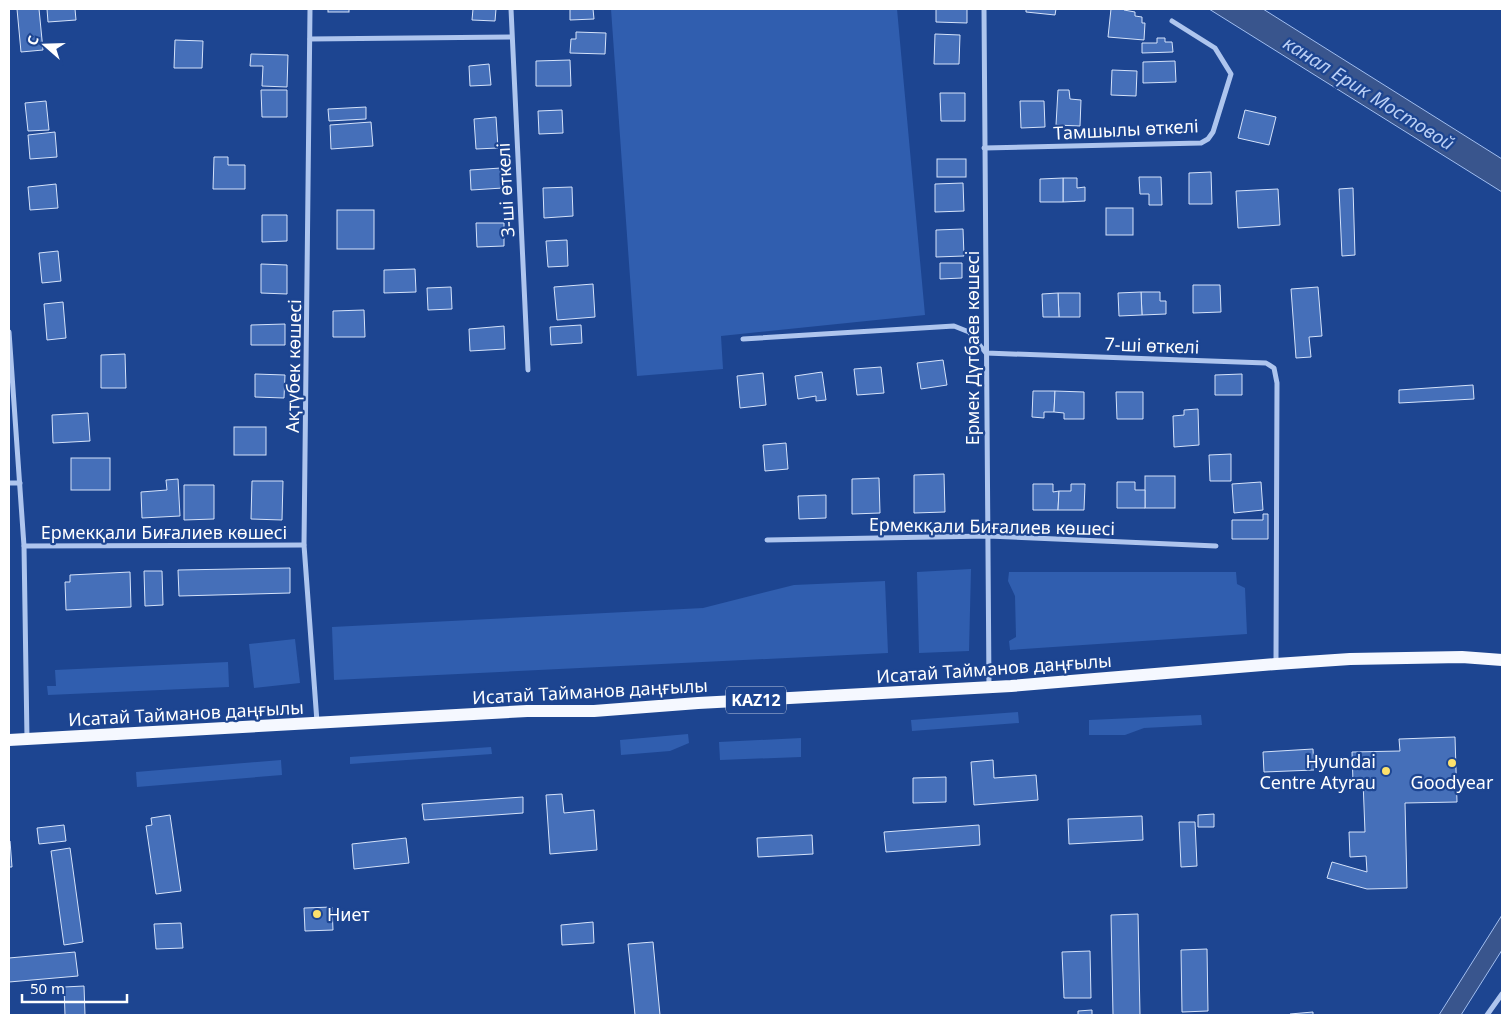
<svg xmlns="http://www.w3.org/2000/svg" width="1511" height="1024" font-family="'Noto Sans',sans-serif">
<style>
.green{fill:#305eaf}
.water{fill:#39558d;stroke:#a1bef0}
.building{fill:#456fb9;stroke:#d4e2fa}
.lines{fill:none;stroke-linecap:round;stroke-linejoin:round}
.street{stroke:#aec5ee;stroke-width:5}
.primary{stroke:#f5f8ff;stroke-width:12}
.poi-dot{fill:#fde16c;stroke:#1d4591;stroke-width:2}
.labels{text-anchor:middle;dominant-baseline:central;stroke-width:4.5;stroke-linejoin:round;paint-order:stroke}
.shield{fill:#1d4591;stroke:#bbc7de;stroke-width:1}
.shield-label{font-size:16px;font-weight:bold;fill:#fff}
.street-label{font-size:18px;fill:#fff;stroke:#1d4591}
.poi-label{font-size:18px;fill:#fff;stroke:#1d4591;text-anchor:end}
.water-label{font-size:19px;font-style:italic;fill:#bacff5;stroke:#1d4591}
</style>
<rect width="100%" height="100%" fill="#1d4591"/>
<g class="green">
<path d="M611 9H897L925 315 721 336 723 369 637 376Z"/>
<path d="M971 569 969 651 919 653 917 572Z"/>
<path d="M1009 572H1236L1237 584 1245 588 1247 634 1010 650 1009 641 1016 637 1015 596 1008 581Z"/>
<path d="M885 581 888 653 334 680 332 627 703 608 794 585Z"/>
<path d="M295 639 300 683 254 688 249 644Z"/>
<path d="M228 662 229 687 48 695 47 686H56L55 670Z"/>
<path d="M1018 712 1019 723 912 731 911 720Z"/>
<path d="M1201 715 1202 725 1144 728 1125 735H1089V720Z"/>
<path d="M688 734 689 743 670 751 621 755 620 740Z"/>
<path d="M801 738V757L720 760 719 742Z"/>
<path d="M491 747 492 754 350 764V757Z"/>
<path d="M281 760 282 775 137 787 136 772Z"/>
</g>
<g class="water">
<path d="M1209 9H1263L1502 159V192Z"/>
<path d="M1502 915V950L1461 1015H1439Z"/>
</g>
<g class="building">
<path d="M17 9H39L43 50 21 52Z"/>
<path d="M47 9H75L76 20 48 22Z"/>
<rect x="328" y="9" width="21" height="3"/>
<path d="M473 9H496L495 21 472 20Z"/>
<path d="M570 9H593L594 19 570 20Z"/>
<path d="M936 9H967V23L936 22Z"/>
<path d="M1026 9H1056L1055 15 1026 12Z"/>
<path d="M1111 9H1125L1124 10 1135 12V16L1142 17V23H1145L1144 40 1108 37Z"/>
<path d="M576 32 606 33 605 54 570 53 571 39H576Z"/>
<path d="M935 34 960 35 959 64H934Z"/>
<path d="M1157 38H1165V42H1172L1173 52 1142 53V43H1157Z"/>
<path d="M175 40 203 41 202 68H174Z"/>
<path d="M251 54 288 55 287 87 262 86 263 66H250Z"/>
<path d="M570 60 571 86H536V61Z"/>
<path d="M1175 61 1176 82 1143 83V62Z"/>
<path d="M489 64 491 85 470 86 469 66Z"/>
<path d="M1112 70 1137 71 1136 96 1111 95Z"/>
<path d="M261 90H287V117H262Z"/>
<path d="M1058 90H1069L1070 99 1081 100 1080 126 1056 125Z"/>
<path d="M940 93H965V121H941Z"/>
<path d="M46 101 49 130 28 131 25 103Z"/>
<path d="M1020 101H1044L1045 127 1021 128Z"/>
<path d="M366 107V119L329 121 328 109Z"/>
<path d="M562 110 563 133 539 134 538 111Z"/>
<path d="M1245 110 1276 117 1269 145 1238 138Z"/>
<path d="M496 117 498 148 476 149 474 119Z"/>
<path d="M371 122 373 146 331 149 330 125Z"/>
<path d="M55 132 57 157 30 159 28 135Z"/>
<path d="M214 157H228V165H245V189H213Z"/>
<rect x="937" y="159" width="29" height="18"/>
<path d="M501 168 503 188 471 190 470 170Z"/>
<path d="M1211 172 1212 204H1189V173Z"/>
<path d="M1139 177H1161L1162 205H1149V194H1140Z"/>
<path d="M1063 178H1077V188L1085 187V201L1063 202Z"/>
<path d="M1063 178V202H1040V179Z"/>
<path d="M963 183 964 211 935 212V184Z"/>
<path d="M56 184 58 208 30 210 28 187Z"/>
<path d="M572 187 573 216 544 218 543 188Z"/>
<path d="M1353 188 1355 255 1342 256 1339 189Z"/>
<path d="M1278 189 1280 225 1238 228 1236 191Z"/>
<rect x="1106" y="208" width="27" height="27"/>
<rect x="337" y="210" width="37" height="39"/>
<path d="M262 215H287V241L262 242Z"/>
<path d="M476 223H504V246L477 247Z"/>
<path d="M963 229 964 256 936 257V230Z"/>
<path d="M567 240 568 266 548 267 546 241Z"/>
<path d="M58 251 61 281 42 283 39 253Z"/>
<path d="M940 263H962V278L940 279Z"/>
<path d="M261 264 287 265V294L261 293Z"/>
<path d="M415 269 416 292 384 293V270Z"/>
<path d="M593 284 595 317 557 320 554 287Z"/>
<path d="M1193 285H1220L1221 312 1193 313Z"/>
<path d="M451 287 452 309 428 310 427 288Z"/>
<path d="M1318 287 1322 336 1309 337 1311 357 1296 358 1291 289Z"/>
<path d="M1141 292H1160V301H1166V314L1142 315Z"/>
<path d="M1141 292 1142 315 1119 316 1118 293Z"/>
<path d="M1058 293H1080V317H1059Z"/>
<path d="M1058 293 1059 317H1043L1042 294Z"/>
<path d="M63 302 66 338 47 340 44 304Z"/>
<path d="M364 310 365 337H333V311Z"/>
<path d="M285 324V345H251V325Z"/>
<path d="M581 325 582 343 551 345 550 327Z"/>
<path d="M504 326 505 349 470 351 469 329Z"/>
<path d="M125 354 126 388H101V355Z"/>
<path d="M943 360 947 385 921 389 917 363Z"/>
<path d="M881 367 884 393 857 395 854 369Z"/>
<path d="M822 372 826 400 816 401V396L798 399 795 376Z"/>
<path d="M763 373 766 405 740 408 737 376Z"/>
<path d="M255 374 285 375 284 398 255 397Z"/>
<path d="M1242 374V395H1215V375Z"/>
<path d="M1473 385 1474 399 1399 403V390Z"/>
<path d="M1033 391H1055L1054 412H1044V418L1032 417Z"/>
<path d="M1055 391 1084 392V419H1064V413L1054 412Z"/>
<path d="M1116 392H1143V419H1117Z"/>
<path d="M1198 409 1199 445 1174 447 1173 416 1184 415V410Z"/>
<path d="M88 413 90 441 53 443 52 415Z"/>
<rect x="234" y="427" width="32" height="28"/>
<path d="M786 443 788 469 765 471 763 445Z"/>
<path d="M1231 454V481H1210L1209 455Z"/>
<rect x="71" y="458" width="39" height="32"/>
<path d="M944 474 945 512 914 513V475Z"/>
<rect x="1145" y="476" width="30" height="32"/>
<path d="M879 478 880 513 852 514V479Z"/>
<path d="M178 479 180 516 142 518 141 492 167 490 166 480Z"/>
<path d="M252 481H283L282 520 251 519Z"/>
<path d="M1117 482H1135V490H1145V508H1117Z"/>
<path d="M1261 482 1263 510 1234 513 1232 484Z"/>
<path d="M1033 484H1053V492L1059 491 1058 510H1033Z"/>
<path d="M1071 484H1085L1084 510H1058L1059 491H1071Z"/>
<path d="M184 485H214V519L184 520Z"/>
<path d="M826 495V518L799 519 798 496Z"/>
<path d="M1263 514H1268V539H1232V520H1263Z"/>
<path d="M290 568V593L179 596 178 570Z"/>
<path d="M144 571H162L163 605 145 606Z"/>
<path d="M130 572 131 607 66 610 65 582H70V575Z"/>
<path d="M1455 737 1457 802 1405 803 1407 888 1367 889 1327 878 1332 862 1367 872 1366 856 1350 857 1349 832H1365L1363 781 1353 782 1352 752 1400 751 1399 739Z"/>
<path d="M1313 749 1314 770 1264 772 1263 752Z"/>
<path d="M993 760 994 778 1036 775 1038 800 974 805 971 762Z"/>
<path d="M946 777V802L913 803V778Z"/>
<path d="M562 794 564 813 594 810 597 850 550 854 546 795Z"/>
<path d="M523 797V813L424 820 422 804Z"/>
<path d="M1214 814V827H1198V815Z"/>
<path d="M170 815 181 891 156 894 146 826 152 825 151 818Z"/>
<path d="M1142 816 1143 840 1069 844 1068 819Z"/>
<path d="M1179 822H1195L1197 866 1181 867Z"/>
<path d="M64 825 66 841 39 844 37 828Z"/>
<path d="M979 825 980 845 886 852 884 832Z"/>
<path d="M812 835 813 854 758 857 757 838Z"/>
<path d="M406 838 409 863 354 869 352 844Z"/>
<path d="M9 841H10L12 867H9Z"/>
<path d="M70 848 83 942 64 945 51 851Z"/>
<path d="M332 907 333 930 305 931 304 908Z"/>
<path d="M1138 914 1140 1015H1113L1111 915Z"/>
<path d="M593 922 594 943 562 945 561 925Z"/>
<path d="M181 923 183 948 156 949 154 924Z"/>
<path d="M653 942 660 1015H635L628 944Z"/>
<path d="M1207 949 1208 1011 1182 1012 1181 950Z"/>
<path d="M1090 951 1091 998H1064L1062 952Z"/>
<path d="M75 952 78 976 9 982V958Z"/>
<path d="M84 986 85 1015H65L64 987Z"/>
<path d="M1092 1010V1015H1078V1011Z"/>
<path d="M1313 1012V1015H1290V1014Z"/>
</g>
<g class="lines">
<g class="street">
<path d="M310 9 304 545 317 722"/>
<path d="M511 9 528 370"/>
<path d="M984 9 989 687"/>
<path d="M310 39 511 37"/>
<path d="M984 148 1201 143 1208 139 1213 132 1231 74 1215 48 1172 21"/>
<path d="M9 332 24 546 27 739"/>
<path d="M743 339 954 326 969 332 986 353 1266 363 1274 368 1277 383 1276 663"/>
<path d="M9 483H20"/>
<path d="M767 540 988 536 1216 546"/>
<path d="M24 546 304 545"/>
<path d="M1487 1015 1502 994"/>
</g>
<path class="primary" d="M9 740 527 711H594L698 703 1011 686 1276 664 1350 659 1462 657 1502 660"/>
</g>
<g class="poi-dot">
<circle cx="1452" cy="763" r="5"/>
<circle cx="1386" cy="771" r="5"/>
<circle cx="317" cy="914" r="5"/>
</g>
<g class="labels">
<rect class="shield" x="726" y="686.5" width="60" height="27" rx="4"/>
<g class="shield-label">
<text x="756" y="700">KAZ12</text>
</g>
<g class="street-label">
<text transform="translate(1126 129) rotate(-3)">Тамшылы өткелі</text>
<text transform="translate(505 190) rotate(-93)">3-шi өткелi</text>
<text transform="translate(1152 345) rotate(2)">7-шi өткелi</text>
<text transform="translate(972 348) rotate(-90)">Ермек Дүтбаев көшесi</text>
<text transform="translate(293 366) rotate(-89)">Ақтүбек көшесi</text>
<text transform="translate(992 526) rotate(1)">Ермекқали Биғалиев көшесі</text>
<text x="164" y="532">Ермекқали Биғалиев көшесі</text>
<text transform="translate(994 668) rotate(-4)">Исатай Тайманов даңғылы</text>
<text transform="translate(590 691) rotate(-3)">Исатай Тайманов даңғылы</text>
<text transform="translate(186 713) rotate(-3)">Исатай Тайманов даңғылы</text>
</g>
<g class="poi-label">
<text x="1376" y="761">Hyundai<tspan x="1376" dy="21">Centre Atyrau</tspan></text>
<text x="1452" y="782" text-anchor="middle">Goodyear</text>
<text x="327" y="914" text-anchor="start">Ниет</text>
</g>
<g class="water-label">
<text transform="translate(1369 93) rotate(32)">канал Ерик Мостовой</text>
</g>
</g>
<rect width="1511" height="1024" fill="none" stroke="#ffffff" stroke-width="20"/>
<g transform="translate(45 45) rotate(290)" stroke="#1d4591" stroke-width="4" paint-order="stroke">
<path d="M0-4L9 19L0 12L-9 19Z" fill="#ffffff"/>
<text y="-8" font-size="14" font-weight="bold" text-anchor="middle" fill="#ffffff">С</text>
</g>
<path d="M22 994v8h105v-8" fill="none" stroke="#ffffff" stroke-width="2.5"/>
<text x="30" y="994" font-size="15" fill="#ffffff" stroke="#1d4591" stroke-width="4" paint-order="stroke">50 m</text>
</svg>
